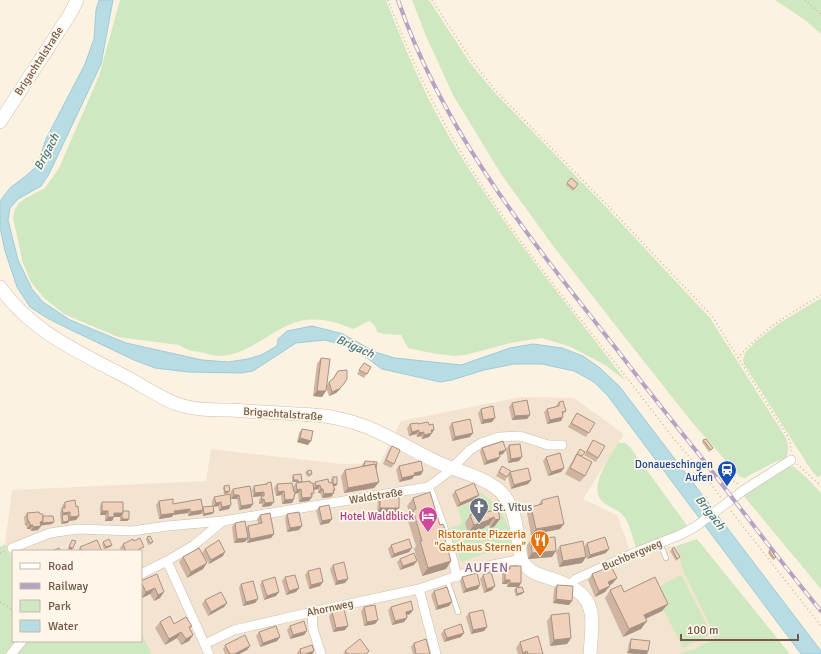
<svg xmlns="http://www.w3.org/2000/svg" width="821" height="654" font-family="Signika,sans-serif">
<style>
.residential{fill:#f3e4d1}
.green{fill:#d0e8c1}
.water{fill:#b8dce4;stroke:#9ecbd5}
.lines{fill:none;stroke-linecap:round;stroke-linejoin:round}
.lane-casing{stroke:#ccbaa9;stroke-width:6}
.street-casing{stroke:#ccbaa9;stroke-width:10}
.secondary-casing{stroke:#d1bcaa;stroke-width:14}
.path{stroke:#d4b59e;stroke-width:1.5;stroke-dasharray:1 3;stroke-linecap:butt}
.lane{stroke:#fff;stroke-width:4.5}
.street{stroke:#fff;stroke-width:9}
.secondary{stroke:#fff;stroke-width:13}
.rail-casing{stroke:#b5a2c4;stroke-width:4}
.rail{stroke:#fef6e8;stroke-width:2.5;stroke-dasharray:8;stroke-linecap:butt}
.wall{fill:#ceb4a1}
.shaded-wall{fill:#a89283}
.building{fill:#f0d1bb;stroke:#a89283}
.labels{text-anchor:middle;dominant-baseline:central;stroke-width:3.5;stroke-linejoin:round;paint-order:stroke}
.street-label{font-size:11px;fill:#72594a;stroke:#fef6e8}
.transit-label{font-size:11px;fill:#164399;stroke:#fef6e8;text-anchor:end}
.worship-label{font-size:11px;fill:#5b616d;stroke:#fef6e8;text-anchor:start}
.hotel-label{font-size:11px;fill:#b23c85;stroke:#fef6e8;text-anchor:end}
.food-label{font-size:11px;fill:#c56008;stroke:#fef6e8;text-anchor:end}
.water-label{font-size:12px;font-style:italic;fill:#447885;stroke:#fef6e8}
.quarter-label{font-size:13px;letter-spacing:1px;fill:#876595;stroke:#fef6e8}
</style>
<rect width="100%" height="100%" fill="#fbf2e2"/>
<path class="residential" d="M521 397 574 398 624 434 583 499 617 515 633 559 670 546H676L683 571 712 630 714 639 694 649 678 654H152L141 633V551H13V562L5 544 12 490 206 481 211 449 342 464 380 463 401 421Z"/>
<g class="green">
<path d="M120 0H386C404 47 426 98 451 140 502 226 566 302 626 381L605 365 571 347 542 338 515 342 465 355 456 356 436 354 408 348 401 335 384 334 377 332 375 326 370 321C364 322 360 327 353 329 335 322 320 317 300 321 272 328 250 355 220 356 215 356 209 354 205 353 194 351 188 351 179 345L118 337 64 314 44 298 31 282 23 263 13 218 15 209 19 203 26 198 45 188 59 168 99 76Z"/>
<path d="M412 0H429L470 63 495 93 607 208 710 318 786 438C789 446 789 452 785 459L775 462 744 478 739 476 691 421 612 321 554 247 501 174 453 95 426 36Z"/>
<path d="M775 0H821V34L805 20Z"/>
<path d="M821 298V475L818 477C811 472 801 453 795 445L744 364 743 360 745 353 756 341 781 322Z"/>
<path d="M618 443H625L630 447 688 527 640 548 636 547C632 538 631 526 625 518 620 510 610 508 603 502 587 489 610 456 618 443Z"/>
<path d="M793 466 807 478 821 493V589L743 495 786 468Z"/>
<path d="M481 492 501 509 509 529 511 545 461 562 453 543 449 528 462 524 458 508 475 500Z"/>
<path d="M697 539 790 654H678L694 649 714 639 712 630 683 571 676 546Z"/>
<path d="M5 544 13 562V641H141V633L152 654H0V547Z"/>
<path d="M681 575 712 634 683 648 664 611 656 588Z"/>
</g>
<path class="water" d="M99 0H113L101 64 49 174 41 186 18 199 10 208 8 220 18 260 32 289 43 302 70 320 126 343 202 360 228 362 248 359 261 355 277 346 278 339 287 331 312 326 343 334 375 352 395 358 461 365 510 348 533 344 562 348 583 356 600 368 620 387 821 651V654H801L608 396 594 382 574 371 542 364H514L484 370 452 380 440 382 382 369 367 358 343 345 325 340 296 343 253 371 241 373 188 372 155 368 134 360 67 328 47 318 30 307 17 287 5 251 0 227V201L10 188 27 175 37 166 46 139 85 64 94 39 96 10Z"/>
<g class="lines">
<g class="lane-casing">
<g id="lane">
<path d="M660 543 666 558"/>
<path d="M447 580 458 612"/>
</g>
</g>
<g class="street-casing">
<g id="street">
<path d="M428 487C440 517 450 546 457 577"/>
<path d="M12 548 50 533 78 529 132 531 167 526 223 521 428 487 447 473 470 450 481 443 499 437 520 436 548 445H562"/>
<path d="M167 561 209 654"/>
<path d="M141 574 167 561 194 545 223 521"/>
<path d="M570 585 576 579 632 554 680 535 695 527 744 490 791 460"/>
<path d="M419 589 436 654"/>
<path d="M312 612 313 629 321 654"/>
<path d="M205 644 234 630 312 612 419 589 483 567 521 559"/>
<path d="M11 654 22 641"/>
</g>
</g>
<g class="secondary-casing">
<g id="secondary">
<path d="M0 122 70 14 77 0"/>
<path d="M0 287C31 332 83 354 130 379 143 386 163 399 177 404 194 410 213 410 230 410 258 412 286 413 314 415 331 416 351 421 367 427 391 437 414 451 439 463 457 471 478 475 495 487 514 501 516 523 519 545 520 552 520 560 526 566 533 574 543 576 553 579 598 595 593 612 590 654"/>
</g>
</g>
<g class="path">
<path d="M388 0C406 47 427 93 452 137 501 222 565 299 626 377 642 397 658 418 674 439 690 458 707 477 721 498"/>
<path d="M432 0 472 61 496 91 609 207 712 316 788 437 790 443 791 451"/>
<path d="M805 0 821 14"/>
<path d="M738 358C761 330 791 313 821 295"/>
<path d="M797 464 821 486"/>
<path d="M723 469 732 480 738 484"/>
<path d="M731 511 821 626"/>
<path d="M0 553 5 551"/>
<path d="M0 602 13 610"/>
</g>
<use href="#lane" class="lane"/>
<use href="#street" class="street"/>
<use href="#secondary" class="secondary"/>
<g class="rail-casing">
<path id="rail" d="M398 0C444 134 532 241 618 351 645 387 673 422 701 457 741 509 780 561 821 611"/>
</g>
<use href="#rail" class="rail"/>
</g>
<g class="wall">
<path d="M571 178 578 184 573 191 566 185Z"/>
<path d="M321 358 327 385 329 382 332 380 338 371 340 389 336 393 329 396 326 387 322 397 313 396 317 364Z"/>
<path d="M364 363 371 367 364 378 357 374Z"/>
<path d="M559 402 566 411 563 415 561 421 547 424 544 412 547 409 556 406Z"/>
<path d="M512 403 530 415 527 419 512 420 509 407Z"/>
<path d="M481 409 492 422 481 424 478 413Z"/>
<path d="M577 413 595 423 586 437 568 427Z"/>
<path d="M452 423 470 437 452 441 449 427Z"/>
<path d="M410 424 429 425 434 430 429 437 422 439 421 436 417 437 416 434 409 436 407 428Z"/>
<path d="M302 429 308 445 297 442 299 433Z"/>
<path d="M593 440 598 458 596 462 584 455Z"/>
<path d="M703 440 713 448 709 452 702 442Z"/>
<path d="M509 445 519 461 508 463 506 449Z"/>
<path d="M392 446 394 464 391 468 383 464 389 450Z"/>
<path d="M482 448 503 454 500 455 497 461 484 465 480 452Z"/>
<path d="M578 451 582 456 585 476 580 482 565 474Z"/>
<path d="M546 457 564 468 561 472 548 476 543 461Z"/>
<path d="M365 461 376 469 379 482 374 488 344 493 341 476 345 470 362 467V465Z"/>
<path d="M399 466 421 475 414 476 412 479 399 482 396 470Z"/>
<path d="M502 466 507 477 505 481 496 476Z"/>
<path d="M307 471 311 476 308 477 305 473Z"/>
<path d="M510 472 531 480 528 484 511 489 508 476Z"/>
<path d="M293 475 302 482 310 483 313 485 315 482 329 483H331V479L333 477 337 484 336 486H333V491L331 497 322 498 320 493H318V489L313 490 314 493 309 501 299 502 298 493 295 494 294 497V499L292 503 282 504 281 495 276 496 274 488 277 484 293 487 296 483H297V482H292V477Z"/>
<path d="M267 483 271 506 262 507V503L259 504V500L261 497V496L253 497 252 490 254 486 265 484Z"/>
<path d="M224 486 228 493 224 494 223 488Z"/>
<path d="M233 489 253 504 250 508 239 510 237 499H231L230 493Z"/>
<path d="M455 491 476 499 457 507 452 495Z"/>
<path d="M380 496 396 512H377L378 500Z"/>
<path d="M214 497 229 509 219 511 218 506 213 507 214 512 212 514 203 516 202 512 201 514 188 516V513L173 515 172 517 159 519 156 505 159 501 203 508 212 506V501Z"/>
<path d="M413 498 443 535 451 561 446 569 422 576 414 549 416 546 407 518 410 514 407 506Z"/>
<path d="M542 500 560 529 531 535 527 513 531 507 538 505Z"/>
<path d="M65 502 76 507 79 516 76 520 69 521 68 523 61 524 60 512 62 508V506Z"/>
<path d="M102 502 123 511 129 519 127 521H120V516L114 517 112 521H105V515H100V506Z"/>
<path d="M319 507 332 519 329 523 320 525 316 511Z"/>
<path d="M498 509 494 527 490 528 489 525 486 526 484 528 468 533 465 523 470 515 487 512Z"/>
<path d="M27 513 40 514 54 522 52 524 41 525V526L38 530 31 531 30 529H27L26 525H25L24 517Z"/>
<path d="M287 514 299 530 287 532 285 518Z"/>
<path d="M260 515 274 534 271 538 247 543V539L245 542 234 543 232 527 235 523 246 528 248 526 258 524 257 519Z"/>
<path d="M147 537 152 544 148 545 146 539Z"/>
<path d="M531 539 556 551 552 557 528 559 527 545Z"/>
<path d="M103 542 112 545 110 547 104 549 102 544Z"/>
<path d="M587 543 606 553 587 559 585 552 586 557 582 563 559 567 556 552 560 546 584 547Z"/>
<path d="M123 544 141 551H121L120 548Z"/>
<path d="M391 545 409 552 391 558 388 549Z"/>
<path d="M80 547 102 551H78Z"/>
<path d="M205 549 223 556 209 564 202 553Z"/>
<path d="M672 549 680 557 676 561 670 551Z"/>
<path d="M769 551 775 559 773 560 768 553Z"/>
<path d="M183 557 203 569 187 578 179 562Z"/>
<path d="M400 559 414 565 400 570 397 562Z"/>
<path d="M333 565 345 583 335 585 330 569Z"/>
<path d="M510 566 519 587H507V584H502V573L505 569H508Z"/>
<path d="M308 571 320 586 309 589 305 575Z"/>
<path d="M157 574 160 598 154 601 150 594 142 598 141 597V581Z"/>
<path d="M592 574 617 578 612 584 609 585 605 592 595 597 588 580Z"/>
<path d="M483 575 492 590 484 593 480 579Z"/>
<path d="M285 577 299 588 296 592 286 595 282 581Z"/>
<path d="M462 577 478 589 463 593 460 581Z"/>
<path d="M262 581 276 596 264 600 260 585Z"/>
<path d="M241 584 258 599 255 603 243 606 239 588Z"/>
<path d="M557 585 572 601 569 605 553 603 554 589Z"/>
<path d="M516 588 522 594 516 596 514 590Z"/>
<path d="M610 590 624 592 662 611 646 619 641 629 623 637 605 598Z"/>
<path d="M434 591 452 602 449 606 436 610 431 595Z"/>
<path d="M205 600 227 603 224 607 208 616 202 604Z"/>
<path d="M364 607 378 620 375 624 364 626 361 611Z"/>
<path d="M391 607 413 610 410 614 407 615V618L404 622 392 625 388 610Z"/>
<path d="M332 612 345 630 333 632 329 616Z"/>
<path d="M469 613 487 627 484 631 471 634 466 617Z"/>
<path d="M551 615 571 638 567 644 550 646 547 621Z"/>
<path d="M160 622 192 626 190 628 193 635 189 641 181 645 177 638 165 645 155 628Z"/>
<path d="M290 626 307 631 304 635 290 639 287 630Z"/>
<path d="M444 630 461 637 444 642 441 634Z"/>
<path d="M259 632 280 637 277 641 260 647 256 636Z"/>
<path d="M631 639 648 651 647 654H636L627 653 629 643Z"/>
<path d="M520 642 543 654H518L516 648Z"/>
<path d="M414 643 429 654H413L411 647Z"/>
<path d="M225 645 250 646 247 650 239 654H225L223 649Z"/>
<path d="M300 649 314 651 312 654H297V653Z"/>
<path d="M345 651 367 654H343Z"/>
</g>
<g class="shaded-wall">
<path d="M343 385 340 389 336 393 329 396 332 392Z"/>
<path d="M317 391H326L322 397 313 396Z"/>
<path d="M530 415 527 419 512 420 515 416Z"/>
<path d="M563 417 561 421 547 424 550 420Z"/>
<path d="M495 418 492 422 481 424 483 420Z"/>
<path d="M419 430 416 434 409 436 412 432Z"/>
<path d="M431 430H434L429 437 422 439 424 435Z"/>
<path d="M424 432 421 436 417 437 419 433Z"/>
<path d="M473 433 470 437 452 441 455 437Z"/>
<path d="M300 438 311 441 308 445 297 442Z"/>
<path d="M506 450 503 454 496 456 499 452Z"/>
<path d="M500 457 497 461 484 465 487 461Z"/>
<path d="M522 457 519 461 508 463 511 459Z"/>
<path d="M564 468 561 472 548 476 551 472Z"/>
<path d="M423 471 421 475 414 476 412 479 399 482 402 478 414 473Z"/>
<path d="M294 480H298L297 482H292Z"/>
<path d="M531 480 528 484 511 489 514 485Z"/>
<path d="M379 482 374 488 344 493 348 488Z"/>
<path d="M333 484H337L336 486H332Z"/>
<path d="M320 485 318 489 313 490 316 486Z"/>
<path d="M301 489 298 493 294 494 297 490Z"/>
<path d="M321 489H323L320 493H318Z"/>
<path d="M333 490H335L332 493H334L331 497 322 498 324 494Z"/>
<path d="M230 491 228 493 224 494 225 492Z"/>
<path d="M284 491 281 495 276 496 278 492Z"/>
<path d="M264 492 261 496 253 497 255 493Z"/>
<path d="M234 495H239L237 499H231Z"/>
<path d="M294 495H295L293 499H294L292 503 282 504 285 500Z"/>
<path d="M479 495 476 499 457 507 460 503Z"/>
<path d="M312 497 309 501 299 502 302 498Z"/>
<path d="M264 499 262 503 259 504 262 500Z"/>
<path d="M221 502 218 506 213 507 216 503Z"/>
<path d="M274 502 271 506 262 507 265 503Z"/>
<path d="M253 504 250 508 239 510 241 506Z"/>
<path d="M231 505 229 509 219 511 222 507Z"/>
<path d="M380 508H399L396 512H377Z"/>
<path d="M190 509 188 513 173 515 172 517 159 519 161 515 174 511Z"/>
<path d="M203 510 201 514 188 516 191 512Z"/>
<path d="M102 511H108L105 515H100Z"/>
<path d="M70 512 67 516 62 515 63 513Z"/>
<path d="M214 512 212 514 203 516 204 514Z"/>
<path d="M114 513H123L120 517H112Z"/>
<path d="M79 516 76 520 69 521 68 523 61 524 63 522 68 521 70 517Z"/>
<path d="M108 517H114L112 521H105Z"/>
<path d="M494 517 489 525 486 526 484 528 468 533 474 525Z"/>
<path d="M122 519H129L127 521H120Z"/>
<path d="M332 519 329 523 320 525 322 521Z"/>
<path d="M500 519 494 527 490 528 495 520Z"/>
<path d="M28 521H29L26 525H25Z"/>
<path d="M43 521 54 522 52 524 38 526 40 522Z"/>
<path d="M564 524 560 529 531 535 536 529Z"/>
<path d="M30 525H33L30 529H27Z"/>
<path d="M41 526 38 530 31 531 33 527Z"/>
<path d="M302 526 299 530 287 532 290 528Z"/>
<path d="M274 534 271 538 247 543 250 539Z"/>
<path d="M248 538 245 542 234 543 237 539Z"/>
<path d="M112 545 110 547 104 549 106 547Z"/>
<path d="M69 547 73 548 72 550 68 549Z"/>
<path d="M412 548 409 552 391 558 394 554Z"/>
<path d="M609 549 606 553 587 559 590 555Z"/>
<path d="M556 551 552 557 528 559 532 553Z"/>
<path d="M225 552 223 556 209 564 211 560Z"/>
<path d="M586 557 582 563 559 567 563 561Z"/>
<path d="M417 561 414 565 400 570 403 566Z"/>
<path d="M451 561 446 569 422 576 428 568Z"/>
<path d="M207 563 203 569 187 578 191 572Z"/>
<path d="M617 578 612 584 604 588 608 582Z"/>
<path d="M348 579 345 583 335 585 337 581Z"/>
<path d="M505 580H510L507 584H502Z"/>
<path d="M323 582 320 586 309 589 311 585Z"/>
<path d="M510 583H521L519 587H507Z"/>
<path d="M480 585 478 589 463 593 466 589Z"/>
<path d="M495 586 492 590 484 593 487 589Z"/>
<path d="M610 586 605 592 595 597 599 591Z"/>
<path d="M155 588 150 594 142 598 146 592Z"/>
<path d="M299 588 296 592 286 595 289 591Z"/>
<path d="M164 592 160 598 154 601 158 595Z"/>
<path d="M279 592 276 596 264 600 267 596Z"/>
<path d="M524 592 522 594 516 596 517 594Z"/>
<path d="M258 599 255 603 243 606 246 602Z"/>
<path d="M556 599 572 601 569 605 553 603Z"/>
<path d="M452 602 449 606 436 610 438 606Z"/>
<path d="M227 603 224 607 208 616 211 612Z"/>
<path d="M668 604 662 611 638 622 644 615Z"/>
<path d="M413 610 410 614 403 616 406 612Z"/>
<path d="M407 618 404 622 392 625 395 621Z"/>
<path d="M378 620 375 624 364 626 367 622Z"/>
<path d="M647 621 641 629 623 637 629 629Z"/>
<path d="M348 626 345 630 333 632 336 628Z"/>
<path d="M487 627 484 631 471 634 473 630Z"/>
<path d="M307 631 304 635 290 639 293 635Z"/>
<path d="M181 632 177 638 165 645 169 639Z"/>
<path d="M464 633 461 637 444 642 447 638Z"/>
<path d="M193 635 189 641 181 645 186 639Z"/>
<path d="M280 637 277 641 260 647 263 643Z"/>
<path d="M571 638 567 644 550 646 554 640Z"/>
<path d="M250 646 247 650 239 654H234Z"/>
<path d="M630 649 648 651 647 654H636L627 653Z"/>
<path d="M314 651 312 654H305Z"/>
<path d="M527 651 525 654H522L523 653Z"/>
</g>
<g class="building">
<path d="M571 178 578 184 574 189 567 183Z"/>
<path d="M321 358 330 359 326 391H317Z"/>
<path d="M364 363 371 367 367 374 359 370Z"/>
<path d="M347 370V379L343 385 339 389 332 392 329 382 333 379 338 371Z"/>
<path d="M527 400 530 415 515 416 512 403Z"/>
<path d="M563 401 566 411 562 412 563 417 550 420 547 409 559 406V402Z"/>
<path d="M493 406 495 418 483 420 481 409Z"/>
<path d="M577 413 595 423 589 433 571 423Z"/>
<path d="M470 419 473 433 455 437 452 423Z"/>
<path d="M428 422 429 425 433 424 434 430H431L432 433 424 435V432L419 433V430L412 432 410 424 418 423V424Z"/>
<path d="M302 429 313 431 311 441 300 438Z"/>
<path d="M706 439 713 448 711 450 703 440Z"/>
<path d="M593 440 605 446 598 458 587 451Z"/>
<path d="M503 441 506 450 499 452 500 457 487 461 482 448Z"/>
<path d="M520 444 522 457 511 459 509 445Z"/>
<path d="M392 446 400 450 394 464 386 460Z"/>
<path d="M580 449 585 452 582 456 577 454 575 458Z"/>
<path d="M560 453 564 468 551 472 546 457Z"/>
<path d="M577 454 592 462 585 476 570 468Z"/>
<path d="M365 461 377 462 376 469 375 464 364 466Z"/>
<path d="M421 461 423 471 414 473 415 475 402 478 399 466Z"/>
<path d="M375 464 379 482 348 488 345 470Z"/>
<path d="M502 466 511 471 507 477 499 472Z"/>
<path d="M528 468 531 480 514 485 510 472Z"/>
<path d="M311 470 312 474 309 475 307 471Z"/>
<path d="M301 474 302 482H298V480H294L293 475Z"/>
<rect x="333" y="477" width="4" height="7"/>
<path d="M328 479 329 483 332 482 335 490H333L334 493 324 494 323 489H321L320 485 316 486 315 482Z"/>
<path d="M310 481V483H313L314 493H311L312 497 302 498 301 489 297 490 296 483Z"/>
<path d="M271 482 274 502 265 503 264 499 262 500 261 496H264V492L255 493 254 486 267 484V483Z"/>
<path d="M292 483 294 492H295V495H294V499L285 500 284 491 278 492 277 484Z"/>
<path d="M474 483 479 495 460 503 455 491Z"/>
<path d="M229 485 230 491 225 492 224 486Z"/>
<path d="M250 486 253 504 241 506 239 495H234L233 489Z"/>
<path d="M430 492 440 525 443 524 446 531 443 532 451 561 428 568 420 541H422L413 510 416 509 413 498Z"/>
<path d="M230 494 231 505 222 507 221 502 216 503 214 497Z"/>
<path d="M380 496 399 497V508H380Z"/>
<path d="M558 496 564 524 536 529 531 507 542 504V500Z"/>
<path d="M173 499V504L201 499 203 510 191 512 190 509 174 511 175 513 161 515 159 501Z"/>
<path d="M75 500 76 507 78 506 79 516 70 517V512L63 513 62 508H65V502Z"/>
<path d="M102 502H123V513H114V517H108V511H102Z"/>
<path d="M329 505 332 519 322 521 319 507Z"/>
<path d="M213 506 214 512 204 514 203 507Z"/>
<path d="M498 509 500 519 495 520 494 517 489 519V520L474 525 470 515 486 510 487 512Z"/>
<path d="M123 511H129V519H122V514L123 513Z"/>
<path d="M39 512 40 514H43V521L40 522 41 526 33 527V525H30L29 521H28L27 513Z"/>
<path d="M299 512 302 526 290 528 287 514Z"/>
<path d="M270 513 274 534 250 539 248 526 262 523 260 515Z"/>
<path d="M68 514 69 521 63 522 62 515Z"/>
<path d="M43 516H53L54 522 42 523 43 521Z"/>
<path d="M245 521 248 538 237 539 235 523Z"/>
<path d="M150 536 153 542 150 543 147 537Z"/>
<path d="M555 537 556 551 532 553 531 539Z"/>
<path d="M605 537 609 549 590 555 587 543Z"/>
<path d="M140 538 144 547 139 549 140 551H135L134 550 131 551H126L123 544 133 539 134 541Z"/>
<path d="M109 539 112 545 106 547 103 542Z"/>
<path d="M409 539 412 548 394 554 391 545Z"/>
<path d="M72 540 76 541 73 548 69 547Z"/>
<path d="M97 540 102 551H95V550L93 551H82L80 547Z"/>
<path d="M219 540 225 552 211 560 205 549Z"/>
<path d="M583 541 586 557 563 561 560 546Z"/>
<path d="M674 547 680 557 677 559 672 549Z"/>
<path d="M59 548 61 551H52Z"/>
<path d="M199 548 207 563 191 572 183 557Z"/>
<path d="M771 550 776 557 774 558 769 551Z"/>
<path d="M414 553 417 561 403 566 400 559Z"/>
<path d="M344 562 348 579 337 581 333 565Z"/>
<path d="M510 566H521V583H510V580H505V569H510Z"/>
<path d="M611 566 617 578 608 582 610 586 599 591 592 574Z"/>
<path d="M320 568 323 582 311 585 308 571Z"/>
<path d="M491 572 495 586 487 589 483 575Z"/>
<path d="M477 573 480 585 466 589 462 577Z"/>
<path d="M157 574 164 592 158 595 155 588 146 592 141 582V581Z"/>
<path d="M295 575 299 588 289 591 285 577Z"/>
<path d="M275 577 279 592 267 596 262 581Z"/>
<path d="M655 577 668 604 644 615 647 621 629 629 610 590 621 585 624 592Z"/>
<path d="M253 581 258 599 246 602 241 584Z"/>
<path d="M557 585 573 586 572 601 556 599Z"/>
<path d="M447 587 452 602 438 606 434 591Z"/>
<path d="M522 587 524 592 517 594 516 588Z"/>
<path d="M221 592 227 603 211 612 205 600Z"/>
<path d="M411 601 413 610 406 612 407 618 395 621 391 607Z"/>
<path d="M375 605 378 620 367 622 364 607Z"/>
<path d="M344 609 348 626 336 628 332 612Z"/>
<path d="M483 610 487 627 473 630 469 613Z"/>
<path d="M569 613 571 638 554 640 551 615Z"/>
<path d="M170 616 174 624 186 617 192 626 189 627 193 635 186 639 181 632 169 639 160 622Z"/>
<path d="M304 621 307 631 293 635 290 626Z"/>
<path d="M461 624 464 633 447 638 444 630Z"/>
<path d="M276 626 280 637 263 643 259 632Z"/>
<path d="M245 635 250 646 234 654H230L225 645Z"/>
<path d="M538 636 543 654H528L527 651 523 653 520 642Z"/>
<path d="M360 639 369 651 366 654H348L345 651Z"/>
<path d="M426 639 430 654H416L414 643Z"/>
<path d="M631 639 650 641 648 651 630 649Z"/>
<path d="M312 645 314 651 305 654H301L300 649Z"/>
</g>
<defs>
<g id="station-pin" transform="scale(1)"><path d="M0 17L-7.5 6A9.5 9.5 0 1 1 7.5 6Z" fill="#1a4fb4" stroke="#fef6e8"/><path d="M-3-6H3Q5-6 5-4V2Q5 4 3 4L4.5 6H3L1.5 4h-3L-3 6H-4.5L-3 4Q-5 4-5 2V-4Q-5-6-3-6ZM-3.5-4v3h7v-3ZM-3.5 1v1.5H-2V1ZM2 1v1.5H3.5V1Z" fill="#fff"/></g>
<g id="church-pin" transform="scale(1)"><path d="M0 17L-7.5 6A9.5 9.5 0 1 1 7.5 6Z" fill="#6b7280" stroke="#fef6e8"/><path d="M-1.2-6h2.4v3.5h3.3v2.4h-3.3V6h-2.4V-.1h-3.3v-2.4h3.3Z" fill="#fff"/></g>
<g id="hotel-pin" transform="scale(1)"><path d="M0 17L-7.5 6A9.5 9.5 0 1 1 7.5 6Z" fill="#d1479c" stroke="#fef6e8"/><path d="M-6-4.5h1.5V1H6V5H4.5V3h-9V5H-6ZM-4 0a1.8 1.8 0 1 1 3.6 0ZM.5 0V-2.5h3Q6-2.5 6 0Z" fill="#fff"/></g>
<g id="restaurant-pin" transform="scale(1)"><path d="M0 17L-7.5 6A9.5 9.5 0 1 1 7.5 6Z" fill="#e8710a" stroke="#fef6e8"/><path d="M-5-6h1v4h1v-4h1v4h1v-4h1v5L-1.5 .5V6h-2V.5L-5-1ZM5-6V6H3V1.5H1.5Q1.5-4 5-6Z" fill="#fff"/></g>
</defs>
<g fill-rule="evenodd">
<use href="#station-pin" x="727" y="470"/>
<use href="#church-pin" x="479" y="507"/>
<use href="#hotel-pin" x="428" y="516"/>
<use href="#restaurant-pin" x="540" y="540"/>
</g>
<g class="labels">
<g class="street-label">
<text transform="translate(39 61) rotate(-57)">Brigachtalstraße</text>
<text transform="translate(283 414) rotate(4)">Brigachtalstraße</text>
<text transform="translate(376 496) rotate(-9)">Waldstraße</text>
<text transform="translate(632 555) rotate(-23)">Buchbergweg</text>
<text transform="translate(330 608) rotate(-12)">Ahornweg</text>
</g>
<g class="transit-label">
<text x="713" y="464">Donaueschingen<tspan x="713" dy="13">Aufen</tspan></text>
</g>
<g class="worship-label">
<text x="493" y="507">St. Vitus</text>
</g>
<g class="hotel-label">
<text x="414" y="516">Hotel Waldblick</text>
</g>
<g class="food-label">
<text x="526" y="534">Ristorante Pizzeria<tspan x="526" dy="13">"Gasthaus Sternen"</tspan></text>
</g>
<g class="water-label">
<text transform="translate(47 152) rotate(-62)">Brigach</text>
<text transform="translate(355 347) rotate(24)">Brigach</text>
<text transform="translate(710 513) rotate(52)">Brigach</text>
</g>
<g class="quarter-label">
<text x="487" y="568">AUFEN</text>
</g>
</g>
<rect x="12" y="550" width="130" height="92" fill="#fef6e8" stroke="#c6b7a9"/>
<rect x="20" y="563" width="20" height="6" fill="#ffffff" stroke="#c6b7a9"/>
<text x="48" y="570" font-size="12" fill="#72594a">Road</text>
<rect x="20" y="583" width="20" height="6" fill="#b5a2c4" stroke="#c6b7a9"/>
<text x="48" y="590" font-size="12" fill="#72594a">Railway</text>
<rect x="20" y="600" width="20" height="12" fill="#d0e8c1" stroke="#c6b7a9"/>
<text x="48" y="610" font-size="12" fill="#72594a">Park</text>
<rect x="20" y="620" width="20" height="12" fill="#b8dce4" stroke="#c6b7a9"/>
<text x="48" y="630" font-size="12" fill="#72594a">Water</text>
<path d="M681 634v6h117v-6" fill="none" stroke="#72594a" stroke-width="2"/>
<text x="687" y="634" font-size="12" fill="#72594a" stroke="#fef6e8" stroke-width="3" paint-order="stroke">100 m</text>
</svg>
